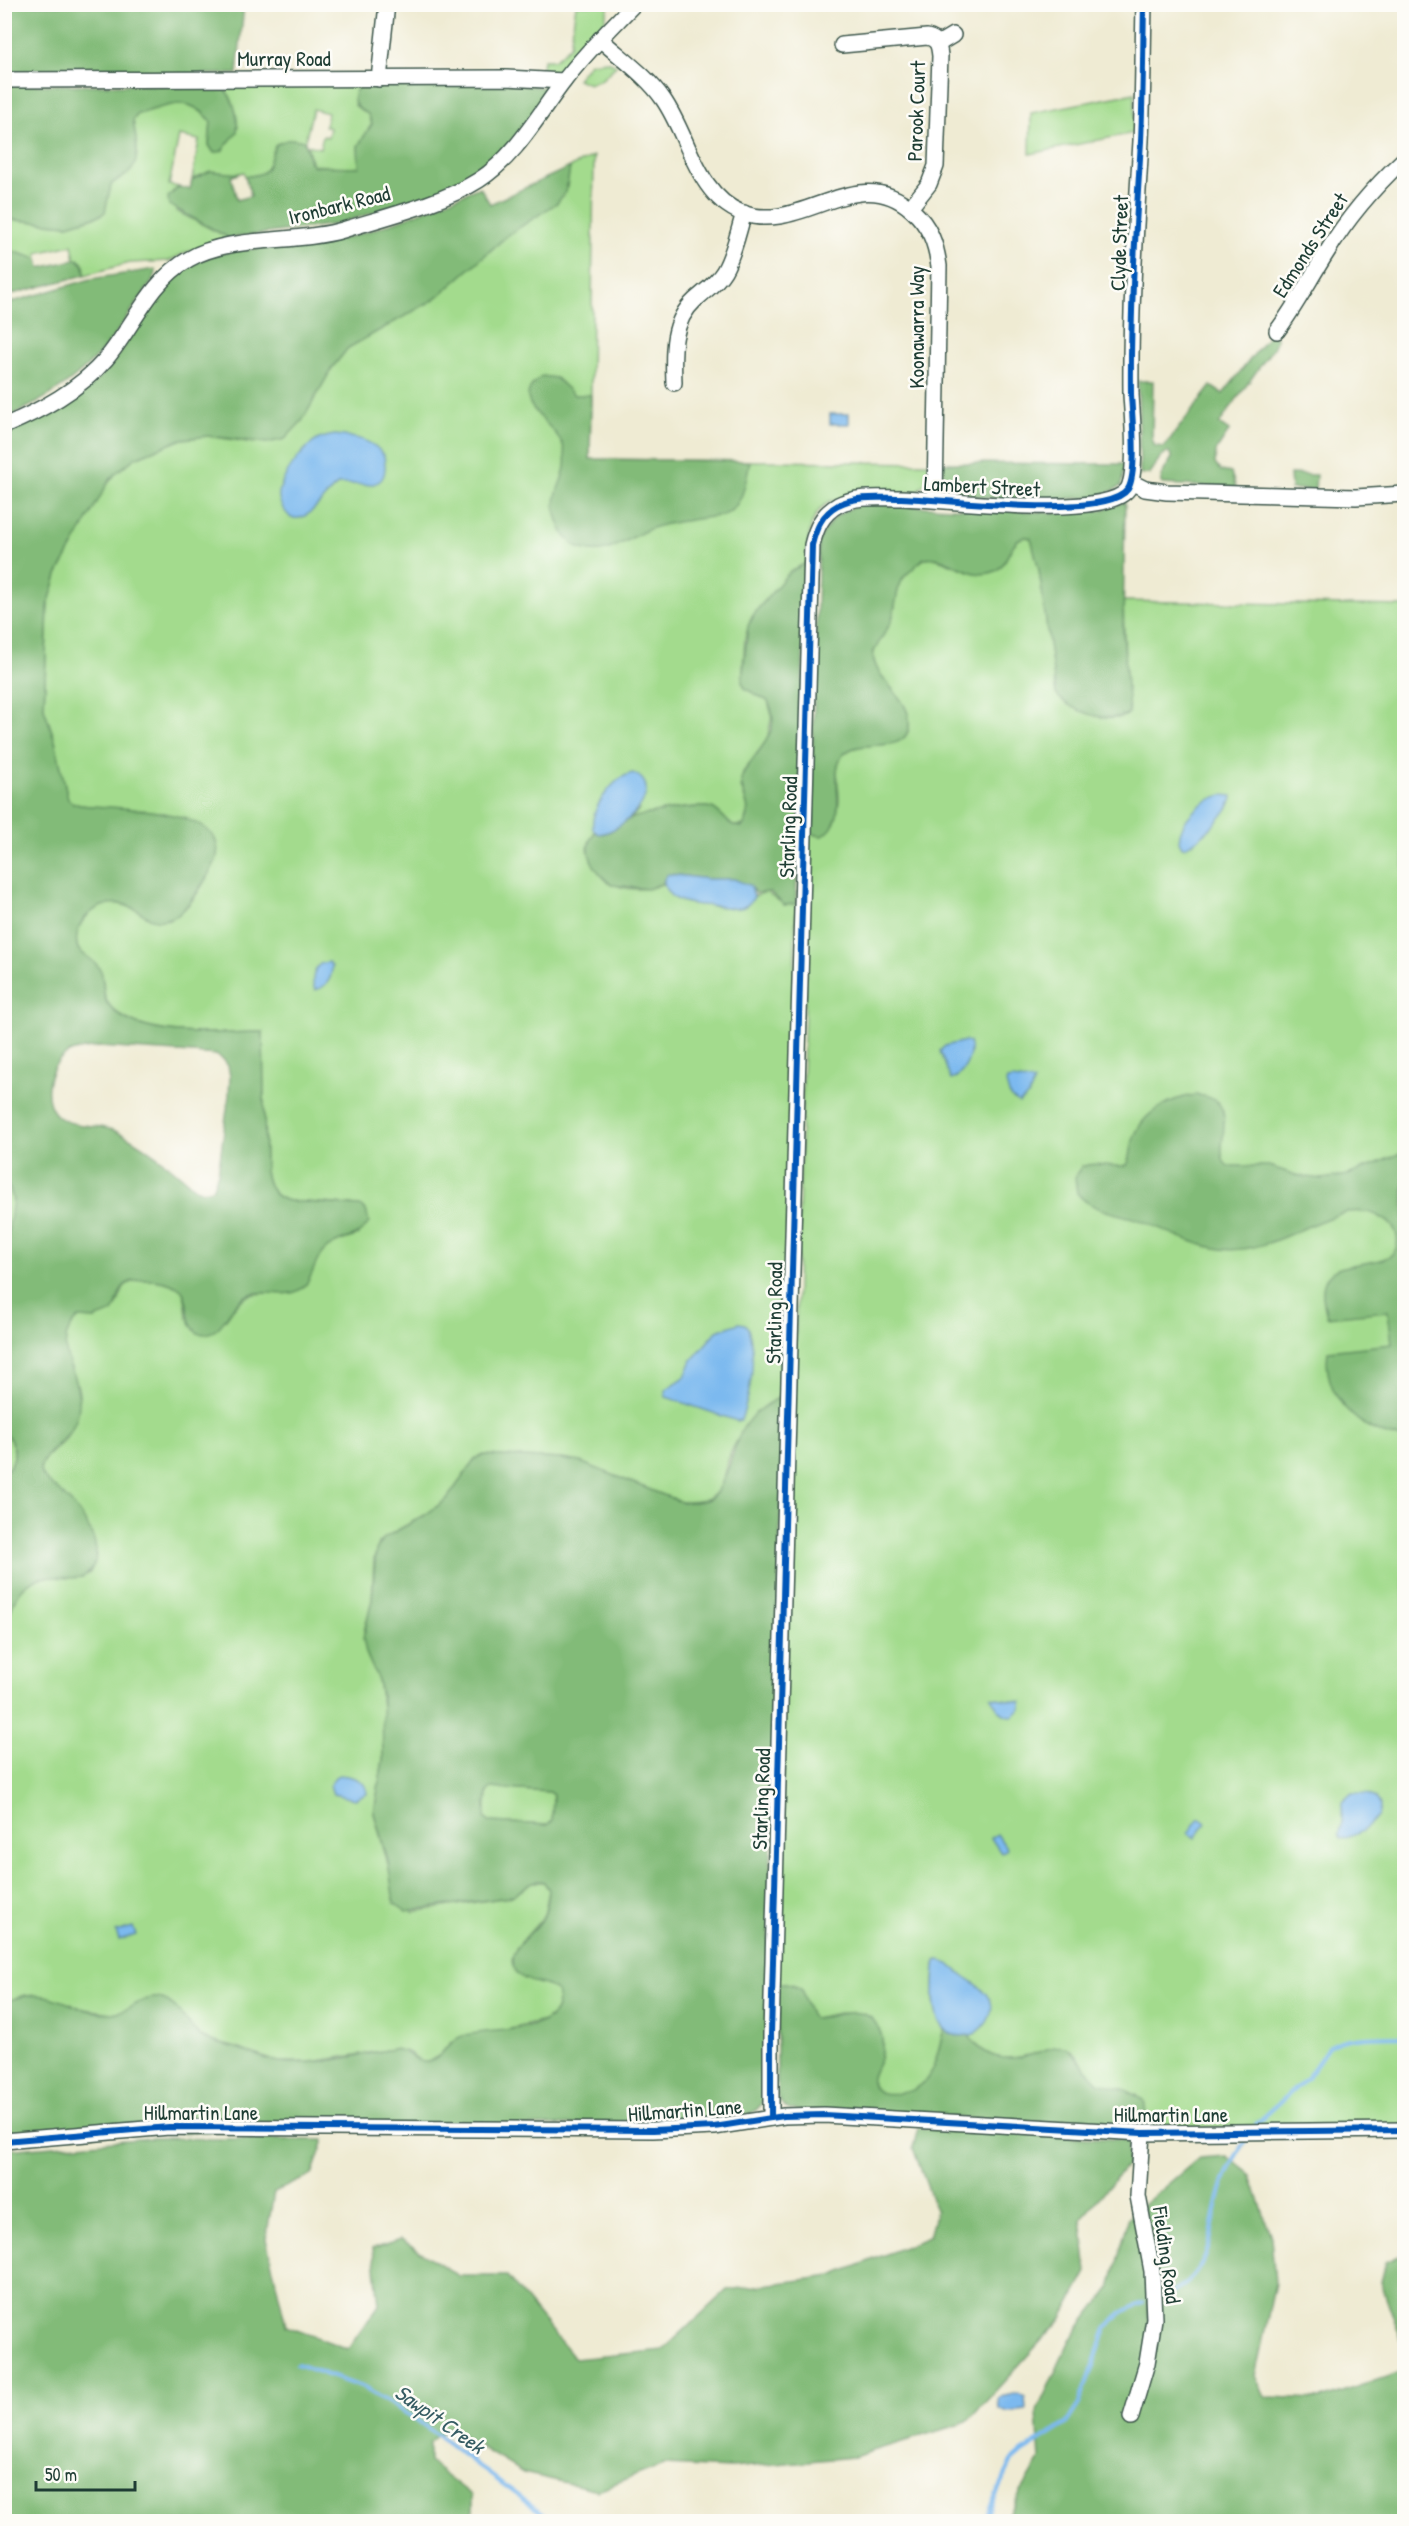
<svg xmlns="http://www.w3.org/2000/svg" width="1409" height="2526" font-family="'Patrick Hand',sans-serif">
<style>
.green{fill:#a3db8d;stroke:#618c60;stroke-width:1.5}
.forest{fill:#82bb78;stroke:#507c56;stroke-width:1.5;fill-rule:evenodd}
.water{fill:#7cb9ef;stroke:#4e7b92;stroke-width:1.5}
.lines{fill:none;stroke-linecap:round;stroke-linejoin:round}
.stream{stroke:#7cb9ef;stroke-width:4}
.minor-casing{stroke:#3e574c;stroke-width:18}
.minor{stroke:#fff;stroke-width:15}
.cycleway-casing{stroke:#fdfcf7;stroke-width:10}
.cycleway{stroke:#0057b8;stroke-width:6}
.labels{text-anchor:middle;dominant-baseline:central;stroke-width:5;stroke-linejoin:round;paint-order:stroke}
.street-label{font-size:21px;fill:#1f3d34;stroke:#fdfcf7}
.water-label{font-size:22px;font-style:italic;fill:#365c63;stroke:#fdfcf7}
</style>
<rect width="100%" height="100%" fill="#fdfcf7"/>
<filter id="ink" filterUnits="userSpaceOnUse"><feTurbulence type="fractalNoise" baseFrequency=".0167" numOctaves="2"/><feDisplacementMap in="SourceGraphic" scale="12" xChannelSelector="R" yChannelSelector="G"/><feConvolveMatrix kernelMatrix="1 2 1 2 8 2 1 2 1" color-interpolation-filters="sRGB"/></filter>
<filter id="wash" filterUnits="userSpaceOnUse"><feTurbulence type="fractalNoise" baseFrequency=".008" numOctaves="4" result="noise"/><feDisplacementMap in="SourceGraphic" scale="24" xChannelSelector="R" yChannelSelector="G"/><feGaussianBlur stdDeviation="1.35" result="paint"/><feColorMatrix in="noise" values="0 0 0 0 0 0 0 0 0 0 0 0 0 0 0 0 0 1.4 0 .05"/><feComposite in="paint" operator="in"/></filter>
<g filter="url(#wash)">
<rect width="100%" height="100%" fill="#efebd3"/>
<g class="green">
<path d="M576 5H609L604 23 564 69 557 73 541 74 543 60H554L570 46Z"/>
<path d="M607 61 617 65 601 80 589 84 577 79 590 63Z"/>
<path d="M360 84 354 105 368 114 372 124 358 146 360 165 357 168 312 165 307 145 320 148 323 136 328 137 330 128 325 126 328 113 313 109 305 142 293 139 276 144C267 162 273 177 245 176L244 172C223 178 216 165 192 180L199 140 179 136 169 185 179 187 172 192 176 211 229 238 187 252 169 261 130 263 85 275C85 266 84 261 75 259L72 245 37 253 38 259 5 249V219L68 225 101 215C109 206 105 194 111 185 116 178 125 176 130 171 142 159 135 135 133 120L138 114C168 106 188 93 211 121L209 145 214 153 238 127 230 96 219 85Z"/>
<path d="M1135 93 1134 133 1030 154 1031 113Z"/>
<path d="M594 156 590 459 929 463 927 481 918 491 830 501C807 516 809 539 806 563L791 571 757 610 751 618 745 638 742 682 746 689 768 701 772 716 767 740 743 772 741 787 748 808 744 825 733 826C725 821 720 811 711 808 696 803 647 814 630 819L639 810 641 779 633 773C626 778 616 783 609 790 601 799 588 820 595 832 580 851 592 862 607 876 611 880 616 886 621 887 634 890 652 890 663 883L671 895 680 901 722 907 766 892 785 905 796 904 784 1395C771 1407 746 1427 737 1441 716 1472 735 1504 681 1502L580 1462 561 1459 482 1455 476 1458 447 1499 425 1515 394 1532 379 1543 374 1559 372 1600 364 1631 366 1653 378 1680 383 1714V1760L374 1813 389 1869 413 1912 509 1897 522 1890 531 1882H544L549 1890 544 1916 516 1948 547 1985 557 1992 558 1998 556 2012 544 2021 450 2043 440 2055 428 2062H422L408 2052 394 2049 310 2062H279L209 2040 199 2035 175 2008 158 1998 149 1999 122 2011 112 2013 85 2009 25 1995 5 2002V1629C11 1605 20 1577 49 1577 66 1577 73 1580 90 1573L96 1556 86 1525 62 1494 45 1480 40 1469C43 1453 62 1447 70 1433 74 1426 78 1410 79 1402 83 1375 46 1346 79 1318L95 1319 117 1305 125 1285C138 1278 170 1276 181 1289 187 1297 186 1309 187 1318L226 1319C242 1294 249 1292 279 1293 285 1294 292 1293 297 1290 316 1279 311 1262 325 1249 334 1241 348 1239 359 1235L352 1205 289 1201C272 1197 268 1187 265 1171L263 1032C222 1032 135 1042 108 1003 102 995 105 985 102 977 97 964 86 958 78 949 74 938 76 928 84 919 118 880 144 926 169 919 188 913 201 887 211 871L187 818 80 805 73 803 68 799 55 741 44 708 48 605 57 575 100 494 116 473 135 458 182 439 208 436 254 443 302 421 332 368 348 348 435 299 508 235 566 192 570 167Z"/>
<path d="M1024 537 1031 538 1037 555 1056 694C1075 708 1103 726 1127 715L1123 601 1404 606V2126L1132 2128 1137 2095C1123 2090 1104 2088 1093 2078 1082 2068 1079 2049 1061 2047 1053 2045 1046 2050 1039 2052 1011 2062 985 2062 969 2035L974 2034C968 2007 968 1968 937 1960L935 1964C934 1985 930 2011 944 2029 935 2061 934 2093 893 2094 884 2094 878 2093 872 2086L871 2080 882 2048 865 2014 840 2013 813 2018 810 2015 801 1989 792 1984 777 1983 810 831 831 828C835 820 838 810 839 801 840 786 831 765 845 753 861 738 905 754 909 728 913 699 879 685 874 660 871 648 885 635 890 624 897 610 894 593 902 580 908 571 920 560 930 557 948 560 982 583 998 569 1009 560 1010 541 1024 537Z"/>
<path d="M5 1181C21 1202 10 1238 5 1261Z"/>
<path d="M4 1431C16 1445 19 1459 5 1472Z"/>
<path d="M491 1788 550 1792 553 1795 552 1821 548 1825 489 1822 485 1818 487 1792Z"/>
</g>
<g class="forest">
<path d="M4 5H244L237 74H5Z"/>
<path d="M502 82 547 88 548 90 530 118 499 156 473 176 444 190 338 224 229 238 169 205 168 197 179 187 190 189 192 180 210 171 238 174 231 177 237 200 251 196 245 176C273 176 266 163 276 145 284 139 296 137 305 142L310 162 314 166 359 167 358 146 372 124 368 114C353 107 349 98 360 84Z"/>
<path d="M5 85H219C233 93 239 116 237 132L222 151 214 153 209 145 211 121C188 93 168 106 138 114L133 120C135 135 142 160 130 172 124 178 116 179 111 185L105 212 101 215 68 225 5 219Z"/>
<path d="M570 167 566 192 557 203 508 235 435 299 348 348 332 368 302 421 285 439 267 443 208 436 182 439 135 458 116 473 109 481 57 575 48 605 44 708 55 741 68 799 73 803 80 805C116 809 253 806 209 874 200 888 190 904 178 915 146 930 146 908 122 904 96 900 70 924 78 949 85 957 97 961 101 971 105 982 101 993 107 1003 134 1042 223 1032 263 1032L265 1171C268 1187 272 1197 289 1201L360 1206 366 1210 369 1222C359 1241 337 1237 324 1251 311 1264 314 1285 295 1292 277 1298 257 1286 241 1299 226 1311 222 1339 197 1333 185 1321 190 1308 184 1294 177 1279 134 1275 124 1286 118 1293 118 1304 113 1312L95 1319 79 1318C48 1344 80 1373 79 1402 79 1441 45 1445 40 1469 43 1481 53 1485 61 1493 81 1511 115 1555 83 1577 72 1579 62 1577 50 1577 21 1576 11 1604 5 1629V1472C19 1459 16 1445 4 1431V1262L13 1199 10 1189 4 1181 5 1126 7 1114 4 1111 5 434C43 419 84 398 110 366 139 330 157 281 201 260 239 243 286 251 326 243 379 231 430 208 480 187L490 204ZM99 1047 193 1053 216 1055 224 1060 228 1066 230 1076 229 1095 218 1173 212 1189 202 1191 196 1189C173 1169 141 1141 113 1130 96 1124 74 1128 59 1117 41 1104 46 1069 64 1056 73 1049 88 1049 99 1047Z"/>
<path d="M5 249 38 259 40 268 78 259 84 266 85 275 5 296Z"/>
<path d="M155 269 156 273 152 282C136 303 122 326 106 346 79 379 43 402 5 418V304L91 279Z"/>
<path d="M1270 334 1277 339 1273 348 1219 424 1229 431 1216 451 1215 464 1221 471 1231 473 1236 488 1162 484 1161 476 1172 458 1169 452 1161 456 1150 474 1140 475 1138 381H1153L1152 441 1155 446 1164 447 1211 386 1223 394Z"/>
<path d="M542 376 556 378 574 395H591L590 459 750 461C745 481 745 505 724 515 701 519 674 521 652 528 628 537 606 560 579 548 571 544 564 536 561 528 543 491 572 482 564 449 557 421 503 403 542 376Z"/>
<path d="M942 463 1125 464 1121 486 1100 497 1028 501 958 495 949 491 944 483Z"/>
<path d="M1290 474 1316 475 1315 490 1291 489Z"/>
<path d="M1125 502 1123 632 1129 713C1110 725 1069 711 1056 694L1039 570 1031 538C1009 531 1011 566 993 572 969 581 947 553 924 558L903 578 898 590 892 620 873 653C873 681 912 696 909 726 906 757 860 736 843 755 826 774 853 820 822 836L816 835 810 831 819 542C829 519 840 510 864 504L1062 513 1101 510Z"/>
<path d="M806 563 796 904 784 905 770 892 755 893 753 889 734 879H708L671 874 664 879 663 883 648 889 612 885C595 872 580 851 595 832 606 838 619 825 628 820 640 814 699 804 712 808 720 811 726 821 733 826L742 827C756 813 741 795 741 779 752 752 785 735 768 701L746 689 742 682 748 626 757 610 785 577 791 571Z"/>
<path d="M1196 1095C1248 1098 1208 1153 1228 1166H1269L1299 1176 1322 1179 1348 1175 1404 1152V1438C1361 1435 1321 1396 1328 1351L1392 1344 1388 1311 1327 1317C1324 1304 1319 1288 1328 1276 1342 1256 1403 1272 1397 1237 1396 1228 1388 1221 1380 1217 1370 1211 1360 1211 1348 1212 1307 1221 1266 1255 1221 1249 1192 1245 1166 1230 1139 1220 1118 1213 1091 1211 1077 1193L1075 1178 1081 1167C1098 1160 1111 1169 1127 1165 1132 1157 1130 1147 1134 1138 1142 1112 1171 1098 1196 1095Z"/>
<path d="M784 1395 764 2096C760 2118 735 2118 716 2122L5 2136V2002C54 1982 66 2013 111 2013 128 2013 141 1996 158 1998 179 2001 186 2027 202 2037 213 2043 225 2045 237 2048 251 2053 265 2060 280 2062 317 2066 358 2055 394 2049 409 2050 417 2064 428 2062 442 2059 447 2042 460 2037 485 2026 568 2039 557 1992 546 1981 529 1985 519 1975 498 1954 531 1936 541 1921 547 1912 548 1900 549 1890L544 1882C529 1877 523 1893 509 1897L406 1911 394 1903 388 1861 374 1813 383 1760 382 1699 378 1680 366 1653 363 1638 372 1600 376 1550 384 1538 425 1515 447 1499 476 1458 482 1455 561 1459 580 1462 681 1502C690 1502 700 1503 709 1499 725 1492 733 1446 742 1430 752 1412 767 1404 784 1395ZM491 1788 550 1792 553 1795 552 1821 548 1825 489 1822 485 1818 487 1792Z"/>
<path d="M777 1983H787L801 1989 810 2015 813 2018C836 2018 864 2001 878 2027 884 2037 883 2049 880 2059 876 2069 870 2075 872 2086L880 2093C932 2098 933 2069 944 2029L948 2032 969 2035C985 2061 1009 2062 1036 2053 1048 2049 1055 2044 1068 2048L1098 2082 1126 2090 1144 2100 1146 2114 1137 2126 789 2110 781 2103 777 2095Z"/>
<path d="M918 2128 1129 2140 1127 2165 1081 2219 1087 2272 1062 2318 967 2422 853 2457 732 2468 663 2465 598 2490 523 2473 448 2427 429 2442V2462L473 2496V2521L5 2522V2150L151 2138 324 2140 312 2175 274 2192 266 2239 286 2326 348 2349 379 2305 373 2248 401 2239 459 2276H507L575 2359 663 2350 727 2290 832 2276 929 2237 936 2210 913 2148Z"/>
<path d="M1227 2156 1251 2175 1271 2237 1275 2283 1255 2376 1265 2397 1321 2399 1404 2371V2521L1003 2522 1040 2460 1037 2411 1070 2340 1110 2288 1129 2217 1135 2212 1145 2251 1151 2362 1142 2206 1199 2158Z"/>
<path d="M1404 2254V2348L1381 2282 1386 2262Z"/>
</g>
<g class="water">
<rect x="830" y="414" width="19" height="10"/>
<path d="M335 435C354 437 373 439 384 456 391 494 364 483 339 484 324 493 312 522 291 518 286 513 280 505 279 498 277 481 303 448 317 440 323 437 329 436 335 435Z"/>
<path d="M633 773C669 788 622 833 598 834L593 829C590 809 613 777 633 773Z"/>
<path d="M1223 795 1232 796C1233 809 1195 847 1182 847L1179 841C1180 819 1202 799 1223 795Z"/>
<path d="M668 874 708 879H734L751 886 754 897C751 902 747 907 740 908 732 910 725 906 717 906 699 905 663 905 664 879Z"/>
<path d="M329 962 332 966C332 978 327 987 315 990 311 982 313 970 320 964Z"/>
<path d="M965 1041 969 1042C974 1055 963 1076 951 1080L940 1051 945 1046Z"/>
<path d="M1013 1079 1034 1082 1029 1095 1019 1103 1010 1097 1006 1083 1007 1080Z"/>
<path d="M739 1323 745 1324 748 1328C757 1356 751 1393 741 1420L737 1421 666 1397 665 1390 685 1377 692 1360 717 1331Z"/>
<path d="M991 1697 1021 1702V1709L1013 1716C1000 1716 997 1707 991 1697Z"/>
<path d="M339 1775C352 1776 367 1780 367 1794L355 1799 333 1794 330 1785 335 1777Z"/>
<path d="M1352 1793C1402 1792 1377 1833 1340 1839L1338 1835 1342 1822V1802Z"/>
<path d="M1199 1818 1206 1823 1195 1838 1188 1833Z"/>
<path d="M997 1834 1007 1849 1001 1853 991 1838Z"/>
<path d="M133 1927 136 1935 119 1940 116 1932Z"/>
<path d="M940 1960C950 1963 956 1970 964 1976 978 1986 998 1995 990 2016 987 2024 981 2030 974 2034 929 2046 933 1996 935 1967L936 1961Z"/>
<path d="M1018 2393 1025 2397 1026 2410 1006 2412 999 2409 998 2399 1000 2397Z"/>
</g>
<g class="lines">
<g class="stream">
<path d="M1256 2124 1307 2078 1328 2047C1349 2034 1381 2037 1404 2036"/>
<path d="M1165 2297C1216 2272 1207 2235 1221 2190 1226 2171 1237 2153 1248 2136"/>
<path d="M297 2364 364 2388 414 2418 554 2522"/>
<path d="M983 2522 1012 2461 1022 2452 1066 2424 1079 2404 1106 2329 1120 2313 1143 2303"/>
</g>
</g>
</g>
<g filter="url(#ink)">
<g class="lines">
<g class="minor-casing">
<g id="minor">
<path d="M600 39C621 58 647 76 663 99 689 136 696 195 742 213 801 235 857 160 912 210 930 226 936 244 939 266L935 499"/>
<path d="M938 44 953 35"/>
<path d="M842 45 927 37C938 39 939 46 940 56L936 166 929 184 910 208"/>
<path d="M379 79 387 4"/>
<path d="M4 80 506 78 564 81"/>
<path d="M1277 331C1296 306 1310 278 1327 252 1348 217 1374 187 1404 159"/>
<path d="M674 383C673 353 671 322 695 300 705 291 717 283 724 271 734 254 738 232 744 213"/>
<path d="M4 426C42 410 79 390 106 359 133 327 150 281 189 259 230 235 295 244 343 230 385 217 443 203 479 180 516 156 538 115 564 81 585 53 610 29 634 4"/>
<path d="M1131 482 1145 489 1167 492 1356 497 1404 494"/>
<path d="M771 2118V2034L812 545C816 528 822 514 838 505 857 495 881 498 901 498 941 499 1106 521 1128 489 1138 472 1132 415 1131 394 1130 310 1136 225 1141 141 1143 95 1143 50 1144 4"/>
<path d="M4 2141 169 2127 653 2130 714 2127 784 2116 824 2115 1142 2133 1404 2130"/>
<path d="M1131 2417 1147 2363 1154 2319 1152 2271 1138 2196 1142 2133"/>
</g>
</g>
<use href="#minor" class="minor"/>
<g class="cycleway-casing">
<g id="cycleway">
<path d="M771 2118V2034L812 545C816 528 822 514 838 505 857 495 881 498 901 498 941 499 1106 521 1128 489 1138 472 1132 415 1131 394 1130 310 1136 225 1141 141 1143 95 1143 50 1144 4"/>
<path d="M4 2141 169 2127 653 2130 714 2127 784 2116 824 2115 1142 2133 1404 2130"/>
</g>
</g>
<use href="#cycleway" class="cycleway"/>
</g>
</g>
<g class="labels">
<g class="street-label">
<text x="284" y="58">Murray Road</text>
<text transform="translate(916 111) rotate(-88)">Parook Court</text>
<text transform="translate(339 205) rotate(-14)">Ironbark Road</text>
<text transform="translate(1119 243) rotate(-88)">Clyde Street</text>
<text transform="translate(1310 245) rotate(-57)">Edmonds Street</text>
<text transform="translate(916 327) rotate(-90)">Koonawarra Way</text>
<text transform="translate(982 486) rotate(3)">Lambert Street</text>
<text transform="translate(788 827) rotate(-88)">Starling Road</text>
<text transform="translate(774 1313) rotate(-89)">Starling Road</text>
<text transform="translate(761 1799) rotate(-88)">Starling Road</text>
<text transform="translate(685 2110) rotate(-4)">Hillmartin Lane</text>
<text x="201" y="2112">Hillmartin Lane</text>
<text x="1171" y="2114">Hillmartin Lane</text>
<text transform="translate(1167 2255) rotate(82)">Fielding Road</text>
</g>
<g class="water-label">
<text transform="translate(440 2419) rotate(35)">Sawpit Creek</text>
</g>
</g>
<rect width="1409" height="2526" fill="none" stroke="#fdfcf7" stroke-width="24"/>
<path d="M36 2481v9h99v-9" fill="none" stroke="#1f3d34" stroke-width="3"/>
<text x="45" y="2481" font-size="18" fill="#1f3d34" stroke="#fdfcf7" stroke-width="4.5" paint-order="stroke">50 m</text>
</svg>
